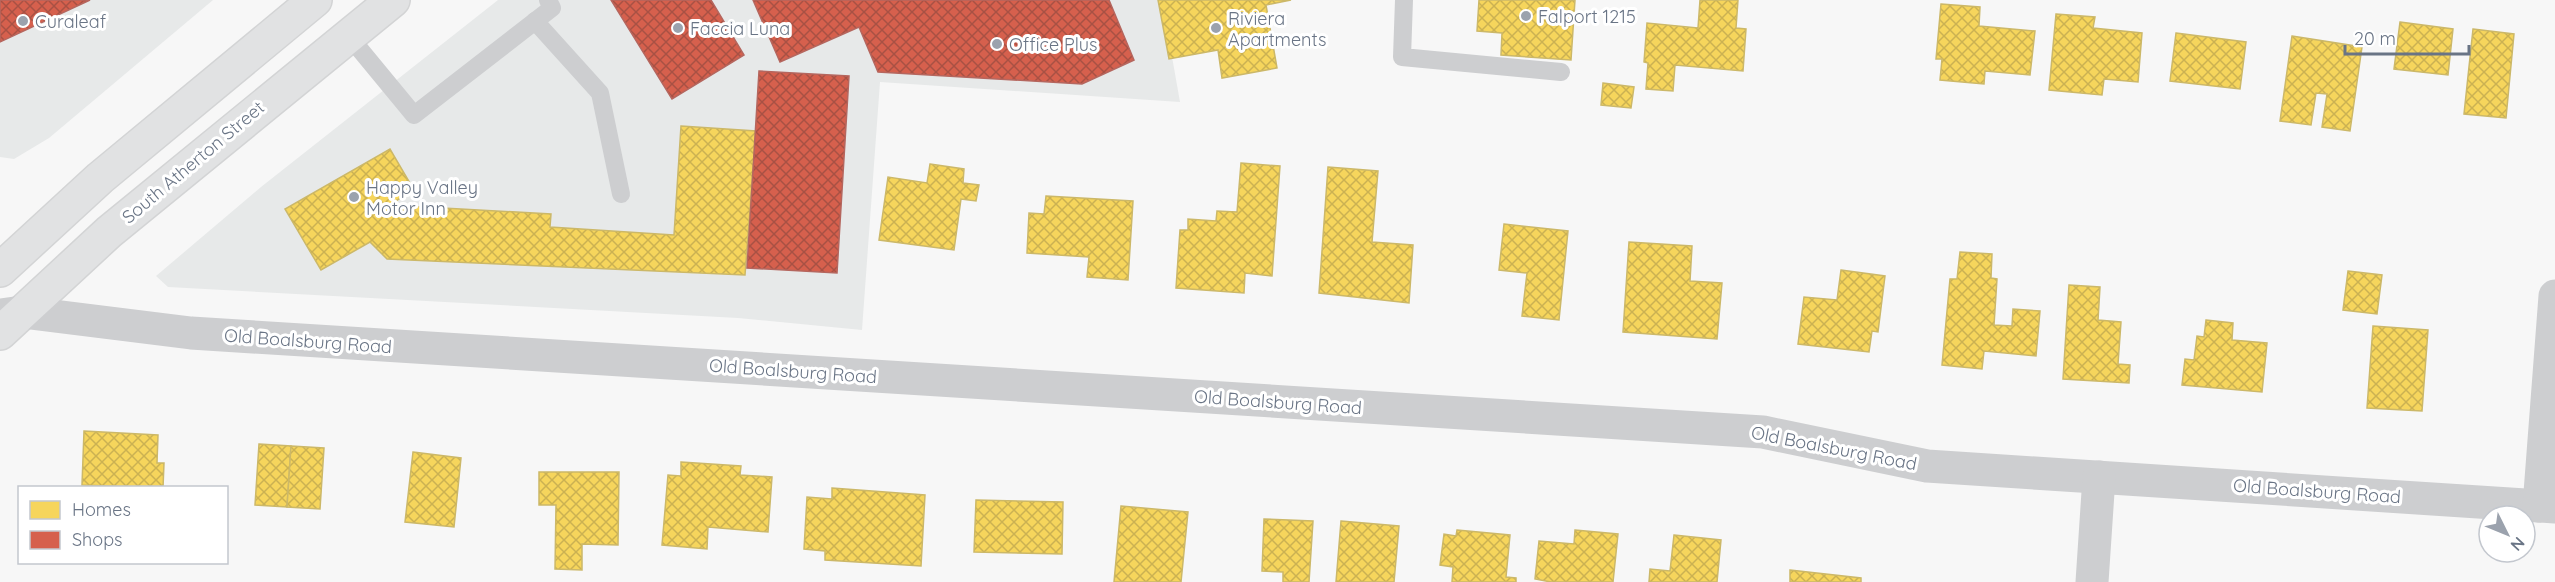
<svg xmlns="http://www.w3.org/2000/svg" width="2555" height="582" font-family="Quicksand,sans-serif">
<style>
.built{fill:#e7e9e9}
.homes{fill:url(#homes-cross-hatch);stroke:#ccb868;stroke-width:1.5}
.shops{fill:url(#shops-cross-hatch);stroke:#b5665e;stroke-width:1.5}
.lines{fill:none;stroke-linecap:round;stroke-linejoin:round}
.primary-casing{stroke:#d3d4d5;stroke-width:36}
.service{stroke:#cdced0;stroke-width:18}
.minor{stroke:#cdced0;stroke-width:33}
.primary{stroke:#e1e2e3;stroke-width:33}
.poi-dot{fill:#9ba2ad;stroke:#fff;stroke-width:2}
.labels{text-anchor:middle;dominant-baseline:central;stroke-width:6;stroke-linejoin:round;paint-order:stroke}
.poi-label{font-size:18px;fill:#697485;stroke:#fff;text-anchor:start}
.street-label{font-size:18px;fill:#697485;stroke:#fff}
</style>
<defs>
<pattern id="homes-cross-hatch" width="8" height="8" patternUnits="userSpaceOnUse" patternTransform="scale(1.5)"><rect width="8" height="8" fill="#f6d55c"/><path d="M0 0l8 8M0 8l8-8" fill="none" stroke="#cbb152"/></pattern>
<pattern id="shops-cross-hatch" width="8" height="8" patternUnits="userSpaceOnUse" patternTransform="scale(1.5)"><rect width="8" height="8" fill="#d6604d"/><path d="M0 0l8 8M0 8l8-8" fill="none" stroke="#a85144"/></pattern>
</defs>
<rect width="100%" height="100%" fill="#f7f7f7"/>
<g class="built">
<path d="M0 0H213L49 138 14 159 0 157Z"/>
<path d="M498 0H1162L1180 102 880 82 862 330 738 318 168 287 156 276 261 187Z"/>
</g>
<g class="homes">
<path d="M1158 0H1291L1266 5 1277 68 1222 78 1218 50 1169 59Z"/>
<path d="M1479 0H1575L1571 60 1501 55 1502 33 1477 31Z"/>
<path d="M1700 0H1738L1736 28 1746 29 1743 71 1675 65 1673 91 1646 89 1648 63 1644 62 1647 23 1698 28Z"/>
<path d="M1941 4 1980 7 1979 26 2035 31 2030 75 1985 71 1984 84 1940 80 1942 59H1936Z"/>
<path d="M2056 14 2095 17 2093 28 2142 33 2138 82 2104 79 2102 95 2049 90Z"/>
<path d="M2400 22 2453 29 2448 75 2394 69Z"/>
<path d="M2473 29 2514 34 2506 118 2464 114Z"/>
<path d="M2176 33 2246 42 2240 89 2170 81Z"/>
<path d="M2292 36 2362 47 2350 131 2322 127 2327 94 2316 93 2311 125 2280 121Z"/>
<path d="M1603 83 1634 87 1631 108 1601 105Z"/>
<path d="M681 126 756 131 745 275 387 259 370 242 321 270 285 209 390 149 414 190 389 205 551 214 550 227 674 235Z"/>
<path d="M1241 163 1280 166 1272 276 1245 273 1244 293 1176 288 1180 230H1188V219L1216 221 1217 211 1237 212Z"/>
<path d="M930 164 964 169 963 183 979 185 976 201 961 199 954 250 879 240 888 177 927 183Z"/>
<path d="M1328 167 1378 171 1372 242 1413 245 1409 303 1319 293Z"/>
<path d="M1046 196 1133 201 1128 280 1087 277 1089 257 1027 253 1029 213 1044 214Z"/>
<path d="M1504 224 1568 231 1559 320 1522 316 1527 273 1499 270Z"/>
<path d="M1629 242 1692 246 1690 281 1722 283 1717 339 1623 332Z"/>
<path d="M1960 252 1992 254 1991 278 1997 279 1994 325 2012 326 2013 309 2040 311 2036 356 1984 351 1982 369 1942 365 1950 279H1957Z"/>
<path d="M1841 270 1885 276 1878 332 1872 331 1869 352 1798 344 1804 297 1837 300Z"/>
<path d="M2348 271 2382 275 2377 314 2343 310Z"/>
<path d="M2069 285 2100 287 2098 320 2121 322 2118 364 2130 365 2129 383 2063 379Z"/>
<path d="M2206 320 2233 323 2232 340 2267 343 2262 392 2182 385 2185 359 2194 360 2197 336 2204 337Z"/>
<path d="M2373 326 2428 330 2422 411 2367 408Z"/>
<path d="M84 431 158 435 157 463H164L163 488 82 485Z"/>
<path d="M259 444 291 446 287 507 255 505Z"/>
<path d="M291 446 324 448 320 509 287 507Z"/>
<path d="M413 452 461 458 454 527 405 522Z"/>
<path d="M681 462 741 466 740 475 772 477 768 532 708 527 707 549 662 545 668 475 681 476Z"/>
<path d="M539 472H619L618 545 582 544V570L555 569 556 505H539Z"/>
<path d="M832 488 925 495 921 566 825 560V551L804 549 807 497 832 499Z"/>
<path d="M976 500 1063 502 1062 554 974 552Z"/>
<path d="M1121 506 1188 512 1181 582H1114Z"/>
<path d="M1264 519 1313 521 1309 582H1283V572L1262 571Z"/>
<path d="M1341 521 1399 526 1394 582H1336Z"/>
<path d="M1457 530 1510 535 1506 577 1516 578V582H1452L1453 567 1440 565 1444 534 1456 536Z"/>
<path d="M1575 530 1618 534 1613 582H1551L1535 579 1539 541 1574 544Z"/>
<path d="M1674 535 1721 540 1717 582H1649L1650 569 1670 571Z"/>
<path d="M1790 570 1861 578V582H1790Z"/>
</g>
<g class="shops">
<path d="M0 0H90L0 42Z"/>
<path d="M611 0H711L744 55 672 99Z"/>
<path d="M753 0H1109L1134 60 1082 84 878 72 859 27 780 62Z"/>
<path d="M759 71 849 76 837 273 747 268Z"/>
</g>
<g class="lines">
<g class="primary-casing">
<g id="primary">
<path d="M0 270 100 178 315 0"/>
<path d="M0 333 109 232 393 0"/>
</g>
</g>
<g class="service">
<path d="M1404 0 1402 57 1561 72"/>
<path d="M535 21 600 93 621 194"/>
<path d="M348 35 414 115 552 8 548 0"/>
</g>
<g class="minor">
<path d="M2 315 22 312 191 333 1763 432 1927 466 2555 507"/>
<path d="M2539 506 2555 296"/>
<path d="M2092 582 2099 477"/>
</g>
<use href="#primary" class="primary"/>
</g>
<g class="poi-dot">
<circle cx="1526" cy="16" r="6"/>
<circle cx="23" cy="21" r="6"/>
<circle cx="678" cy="28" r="6"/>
<circle cx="1216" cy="28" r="6"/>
<circle cx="997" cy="44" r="6"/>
<circle cx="354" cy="197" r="6"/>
</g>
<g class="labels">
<g class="poi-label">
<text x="1538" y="16">Falport 1215</text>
<text x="1228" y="18">Riviera<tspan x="1228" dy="21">Apartments</tspan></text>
<text x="35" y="21">Curaleaf</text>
<text x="690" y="28">Faccia Luna</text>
<text x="1009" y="44">Office Plus</text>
<text x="366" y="187">Happy Valley<tspan x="366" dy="21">Motor Inn</tspan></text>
</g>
<g class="street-label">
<text transform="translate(193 162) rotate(-40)">South Atherton Street</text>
<text transform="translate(308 341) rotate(4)">Old Boalsburg Road</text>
<text transform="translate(793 371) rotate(4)">Old Boalsburg Road</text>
<text transform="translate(1278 402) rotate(4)">Old Boalsburg Road</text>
<text transform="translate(1834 448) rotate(11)">Old Boalsburg Road</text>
<text transform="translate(2317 491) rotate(4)">Old Boalsburg Road</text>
</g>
</g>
<rect x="18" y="486" width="210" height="78" fill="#ffffff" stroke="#c3c7ce" stroke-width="1.5"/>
<rect x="30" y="501" width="30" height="18" fill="#f6d55c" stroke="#c3c7ce" stroke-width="1.5"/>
<text x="72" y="516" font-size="18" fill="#697485">Homes</text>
<rect x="30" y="531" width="30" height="18" fill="#d6604d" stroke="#c3c7ce" stroke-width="1.5"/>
<text x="72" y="546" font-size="18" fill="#697485">Shops</text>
<g transform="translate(2507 534) rotate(133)"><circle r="28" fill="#ffffff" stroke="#c3c7ce" stroke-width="1.5"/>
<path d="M0-4.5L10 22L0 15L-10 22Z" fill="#9ba2ad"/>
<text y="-9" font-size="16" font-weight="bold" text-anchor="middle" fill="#697485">N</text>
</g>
<path d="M2345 45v9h124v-9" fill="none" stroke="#697485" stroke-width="3"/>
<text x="2354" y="45" font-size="18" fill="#697485" stroke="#ffffff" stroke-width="4.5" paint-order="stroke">20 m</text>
</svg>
